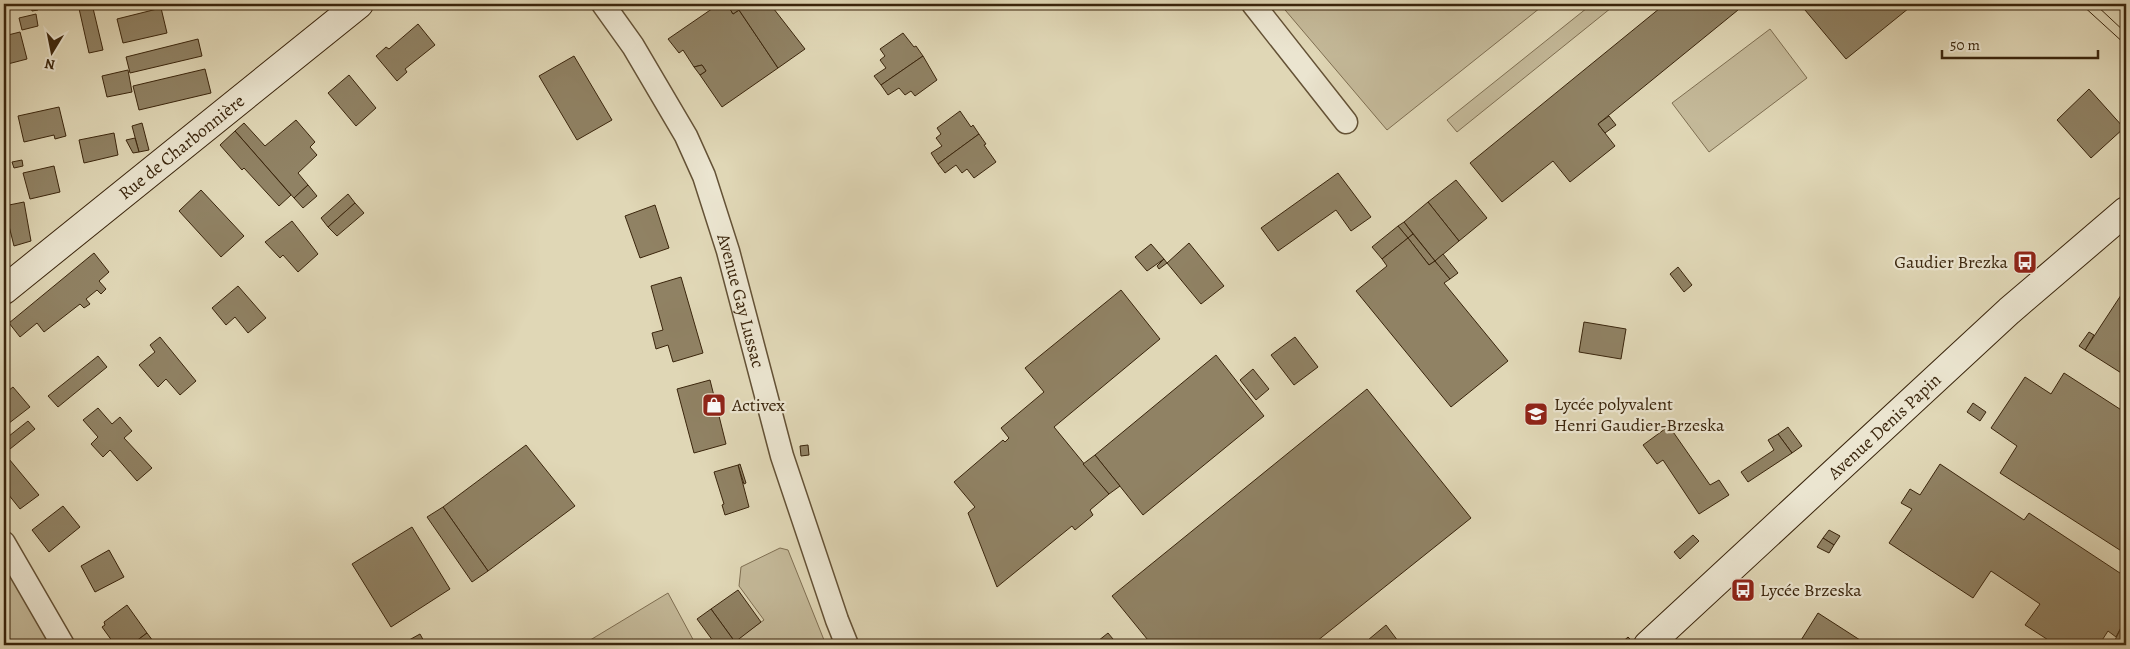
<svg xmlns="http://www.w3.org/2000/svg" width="2130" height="649" font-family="Alegreya,serif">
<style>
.green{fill:#c4b999;stroke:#7f6f52}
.building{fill:#908264;stroke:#3a250c}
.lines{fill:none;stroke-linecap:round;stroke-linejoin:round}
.street-casing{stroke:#645236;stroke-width:25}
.secondary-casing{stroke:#3a250c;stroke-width:30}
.street{stroke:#ebe5d0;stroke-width:22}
.secondary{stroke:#ebe5d0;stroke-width:28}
.tram{stroke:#3a250c;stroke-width:1}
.labels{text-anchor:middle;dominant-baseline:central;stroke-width:4.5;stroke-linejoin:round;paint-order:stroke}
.street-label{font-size:18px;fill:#3a250c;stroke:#ebe5d0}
.poi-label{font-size:18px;fill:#3a250c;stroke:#ebe5d0;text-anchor:start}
</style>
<rect width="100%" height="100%" fill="#e0d7b6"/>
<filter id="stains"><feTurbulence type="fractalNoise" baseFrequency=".004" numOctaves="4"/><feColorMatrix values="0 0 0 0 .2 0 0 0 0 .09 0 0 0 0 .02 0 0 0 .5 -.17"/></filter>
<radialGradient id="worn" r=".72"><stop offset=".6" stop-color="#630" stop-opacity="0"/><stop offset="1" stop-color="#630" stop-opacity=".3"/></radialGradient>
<g class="green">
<path d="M1280 4H1545L1387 130Z"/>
<path d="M1592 4H1616L1457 132 1447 120Z"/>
<path d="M1770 29 1807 78 1709 152 1672 103Z"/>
<path d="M780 548 788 550 826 645H729L764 620 739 586 741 567Z"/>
<path d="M4 566 51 645H4Z"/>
<path d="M668 593 696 645H582Z"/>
</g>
<g class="building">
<path d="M30 4H37L38 10 32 11Z"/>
<path d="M78 4H92L103 50 89 53Z"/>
<path d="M92 4H102L103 7 93 9Z"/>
<path d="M114 4H136L115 9Z"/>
<path d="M719 4H727L733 14 739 10 778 68 722 107 700 75 706 71 702 65 694 67 683 50 679 53 668 39Z"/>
<path d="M727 4H770L805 49 778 68 739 10 733 14Z"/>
<path d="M1665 4H1733L1738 10 1598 124 1615 146 1570 182 1553 161 1502 202 1470 163Z"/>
<path d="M1813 4H1914L1846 59 1805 10Z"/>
<path d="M161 8 167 33 123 43 117 19Z"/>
<path d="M36 14 38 26 22 30 19 18Z"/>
<path d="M418 24 435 45 405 69 407 72 397 81 376 56 386 47 389 49Z"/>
<path d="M20 32 27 59 4 65V36Z"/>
<path d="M903 33 914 47 916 46 923 56 881 85 874 76 886 68 880 60 885 56 880 49Z"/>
<path d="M198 39 202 56 130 73 126 57Z"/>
<path d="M574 56 612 120 577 140 539 76Z"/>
<path d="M923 56 937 80 915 96 911 91 905 95 899 88 888 95 881 85Z"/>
<path d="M702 65 706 71 700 75 694 67Z"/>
<path d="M205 69 211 93 139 110 133 86Z"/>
<path d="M128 70 132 92 107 97 102 76Z"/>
<path d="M349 75 376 108 356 126 328 93Z"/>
<path d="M2089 89 2124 128 2091 158 2057 120Z"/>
<path d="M59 107 66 136 55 139 54 135 24 142 18 116Z"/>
<path d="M960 111 971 127 973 125 979 134 938 164 931 153 942 146 936 138 941 134 937 128Z"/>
<path d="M1609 116 1616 125 1605 133 1598 124Z"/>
<path d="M296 120 315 142 310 147 317 155 298 173 308 185 294 198 235 131 244 123 265 146Z"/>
<path d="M142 123 149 150 139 152 132 126Z"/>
<path d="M235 131 291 195 279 206 244 168 242 170 220 145Z"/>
<path d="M114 133 118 155 84 163 79 140Z"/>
<path d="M979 134 986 144 984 145 996 162 974 178 967 169 962 173 956 165 945 173 938 164Z"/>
<path d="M135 138 139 152 133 153 126 140Z"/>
<path d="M22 160 23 166 14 168 12 162Z"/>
<path d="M54 166 60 192 30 199 23 173Z"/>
<path d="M1338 173 1371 217 1351 231 1336 210 1278 251 1261 228Z"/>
<path d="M1456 180 1487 218 1459 241 1428 202Z"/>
<path d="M308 185 317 196 303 208 294 198Z"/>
<path d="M201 190 244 236 221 257 179 211Z"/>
<path d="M348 194 355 203 328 227 321 218Z"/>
<path d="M24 202 31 241 14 246 4 206Z"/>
<path d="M1428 202 1459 241 1435 261 1404 222Z"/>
<path d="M355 203 364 213 337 236 328 227Z"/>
<path d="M655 205 669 248 640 258 625 216Z"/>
<path d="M292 221 318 254 298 272 283 255 280 258 265 242Z"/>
<path d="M1404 222 1413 234 1408 238 1398 226Z"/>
<path d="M1398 226 1408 238 1382 259 1372 247Z"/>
<path d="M1413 234 1435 261 1429 265 1408 238Z"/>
<path d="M1408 238 1429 265 1435 261 1450 279 1444 283 1508 361 1451 407 1356 291 1387 266 1382 259Z"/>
<path d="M1189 243 1224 286 1201 304 1167 263Z"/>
<path d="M1151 244 1164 259 1147 271 1135 257Z"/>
<path d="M94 253 109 272 99 281 106 289 101 294 97 290 86 299 90 304 84 308 80 304 44 332 37 323 20 337 9 323Z"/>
<path d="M1443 254 1458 273 1450 279 1435 261Z"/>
<path d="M2028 258 2031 260 2021 269 2018 267Z"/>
<path d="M1164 259 1167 263 1159 269 1157 266Z"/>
<path d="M1678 267 1692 285 1684 292 1670 274Z"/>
<path d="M681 277 703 353 673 362 668 345 656 349 652 333 663 330 651 286Z"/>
<path d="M238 286 266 318 248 333 235 317 226 325 212 308Z"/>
<path d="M2125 289 2126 290V376L2085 350Z"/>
<path d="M1121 290 1160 339 1054 427 1109 494 1090 510 1093 515 1075 530 1072 526 997 587 968 513 975 507 954 482 1003 440 1005 442 1009 438 1001 428 1044 392 1025 368Z"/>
<path d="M1584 322 1626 329 1621 359 1579 352Z"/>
<path d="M2089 332 2094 335 2085 350 2079 346Z"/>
<path d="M160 337 196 381 180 395 166 379 158 387 139 365 155 352 150 345Z"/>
<path d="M1295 337 1318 367 1294 385 1271 355Z"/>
<path d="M1216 355 1264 416 1143 515 1095 455Z"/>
<path d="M98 356 107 367 58 407 48 396Z"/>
<path d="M1253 369 1269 389 1256 400 1240 380Z"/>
<path d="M2064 373 2126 413V554L2000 473 2017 446 1991 428 2025 377 2051 394Z"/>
<path d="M710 380 726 444 694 453 677 389Z"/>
<path d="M13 387 30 407 4 427V394Z"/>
<path d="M1367 389 1471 518 1312 645H1152L1112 596Z"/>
<path d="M1973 403 1986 412 1980 421 1967 412Z"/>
<path d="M98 408 112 424 120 417 132 431 124 438 152 468 137 481 110 450 103 457 91 444 98 437 83 420Z"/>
<path d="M28 421 35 429 5 453 4 440Z"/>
<path d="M1669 426 1710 485 1719 480 1729 495 1699 514 1663 460 1657 464 1643 445Z"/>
<path d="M1788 427 1802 446 1792 453 1778 434Z"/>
<path d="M1778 434 1792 453 1748 482 1741 472 1774 450 1768 440Z"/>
<path d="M526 445 575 506 488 571 443 507Z"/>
<path d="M808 445 809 455 801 456 800 446Z"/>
<path d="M1095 455 1120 486 1109 494 1083 464Z"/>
<path d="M9 459 39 495 20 509 4 489V463Z"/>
<path d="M740 464 746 483 744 484 738 465Z"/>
<path d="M1940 464 2024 520 2029 513 2126 577V618L2116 637 2108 631 2099 645H2056L2025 625 2040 604 1991 571 1973 598 1889 543 1912 509 1901 503 1910 489 1920 495Z"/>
<path d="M738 465 749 507 725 515 722 505 724 504 714 472Z"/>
<path d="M63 506 80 527 49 552 32 530Z"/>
<path d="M443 507 488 571 472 582 427 517Z"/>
<path d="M412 527 450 589 391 627 352 564Z"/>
<path d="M1829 530 1840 536 1834 545 1823 538Z"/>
<path d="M1693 535 1699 541 1680 559 1674 552Z"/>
<path d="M1823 538 1834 545 1829 553 1817 547Z"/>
<path d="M109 550 124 577 95 592 81 566Z"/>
<path d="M1746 584 1750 588 1740 598 1736 593Z"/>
<path d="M738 590 761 622 735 642 711 609Z"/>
<path d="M127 605 147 633 131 645H120L118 642 115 645 102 627 105 625 104 622Z"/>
<path d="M711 609 735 642 730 645H716L697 619Z"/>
<path d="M1818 613 1860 640 1857 645H1798Z"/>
<path d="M2126 618V645H2119L2114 642Z"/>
<path d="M1386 625 1401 645H1362Z"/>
<path d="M147 633 156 645H131Z"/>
<path d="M1108 633 1118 645H1093Z"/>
<path d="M420 634 426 645H400Z"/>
<path d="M1628 637 1632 641 1627 645H1619Z"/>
</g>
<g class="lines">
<g class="street-casing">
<g id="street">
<path id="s1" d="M603 4 633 46 686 136 704 176 728 251 782 456 837 620 847 645"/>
<path d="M1253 4 1346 122"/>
<path d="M4 543 63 645"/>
</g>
</g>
<g class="secondary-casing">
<g id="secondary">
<path id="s2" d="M4 290 359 4"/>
<path id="s3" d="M1648 645 2009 311 2126 211"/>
</g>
</g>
<use href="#street" class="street"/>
<use href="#secondary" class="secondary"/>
<g class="tram">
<path d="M2081 4 2126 45"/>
<path d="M2095 4 2126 33"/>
</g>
</g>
<defs>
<g id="bus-square" transform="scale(1.25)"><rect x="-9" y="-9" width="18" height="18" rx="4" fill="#8f2418" stroke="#ebe5d0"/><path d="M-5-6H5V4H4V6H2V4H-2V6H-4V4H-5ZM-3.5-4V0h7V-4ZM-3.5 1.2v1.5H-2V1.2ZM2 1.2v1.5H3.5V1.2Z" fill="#fff"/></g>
<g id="shop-square" transform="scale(1.25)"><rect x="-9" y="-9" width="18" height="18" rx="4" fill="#8f2418" stroke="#ebe5d0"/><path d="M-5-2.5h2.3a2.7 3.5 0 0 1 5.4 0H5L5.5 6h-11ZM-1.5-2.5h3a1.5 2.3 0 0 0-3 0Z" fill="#fff"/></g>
<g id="school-square" transform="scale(1.25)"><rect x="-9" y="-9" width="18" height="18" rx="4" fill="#8f2418" stroke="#ebe5d0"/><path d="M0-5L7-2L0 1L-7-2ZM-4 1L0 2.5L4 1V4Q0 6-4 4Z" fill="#fff"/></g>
</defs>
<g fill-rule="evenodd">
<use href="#bus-square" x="2025" y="262"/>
<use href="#shop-square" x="714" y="405"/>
<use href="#school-square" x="1536" y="414"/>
<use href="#bus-square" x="1743" y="590"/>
</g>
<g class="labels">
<g class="street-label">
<text stroke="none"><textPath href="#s2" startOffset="228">Rue de Charbonnière</textPath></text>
<text stroke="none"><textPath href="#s1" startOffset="330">Avenue Gay Lussac</textPath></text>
<text stroke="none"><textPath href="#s3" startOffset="322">Avenue Denis Papin</textPath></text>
</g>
<g class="poi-label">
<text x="2008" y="262" text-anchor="end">Gaudier Brezka</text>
<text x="1554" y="404">Lycée polyvalent<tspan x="1554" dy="21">Henri Gaudier-Brzeska</tspan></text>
<text x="732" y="405">Activex</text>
<text x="1760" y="590">Lycée Brzeska</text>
</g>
</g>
<rect width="2130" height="649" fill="none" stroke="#e0d7b6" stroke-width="20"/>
<rect x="5" y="5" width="2120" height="639" fill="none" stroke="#3a250c" stroke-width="2.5"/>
<rect x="10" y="10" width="2110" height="629" fill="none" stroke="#3a250c"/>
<g transform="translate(52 52) rotate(190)" stroke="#ebe5d0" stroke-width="4" paint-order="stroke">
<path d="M0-4L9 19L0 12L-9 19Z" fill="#3a250c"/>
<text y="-8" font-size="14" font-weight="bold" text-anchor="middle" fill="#3a250c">N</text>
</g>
<path d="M1942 50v8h156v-8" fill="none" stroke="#3a250c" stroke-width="2.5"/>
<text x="1950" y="50" font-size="15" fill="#3a250c" stroke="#ebe5d0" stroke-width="4" paint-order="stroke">50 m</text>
<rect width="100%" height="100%" filter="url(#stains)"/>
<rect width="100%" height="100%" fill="url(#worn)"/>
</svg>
